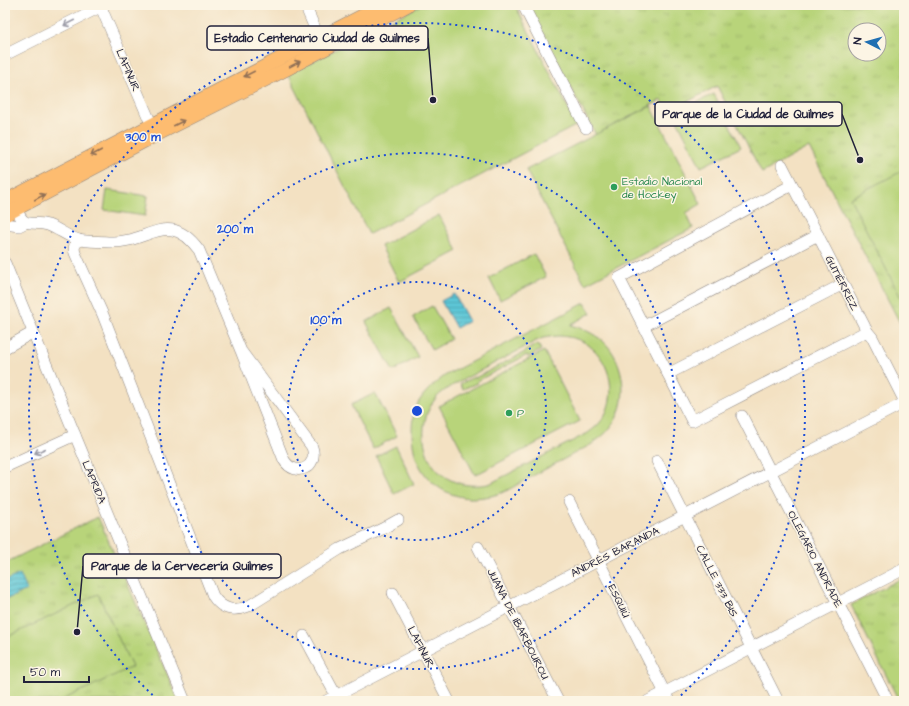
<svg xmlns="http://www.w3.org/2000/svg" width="909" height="706" font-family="'Architects Daughter',sans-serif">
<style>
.grass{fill:url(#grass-tufts);stroke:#6d7b5a;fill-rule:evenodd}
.garden{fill:#b8d47a;stroke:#6d7b5a;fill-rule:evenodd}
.water{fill:url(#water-rules);stroke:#407489}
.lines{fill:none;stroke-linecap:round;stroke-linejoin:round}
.minor-casing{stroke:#8a827e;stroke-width:12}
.major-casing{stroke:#8a827e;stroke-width:14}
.minor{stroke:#fff;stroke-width:11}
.major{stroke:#fdbc70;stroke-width:13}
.oneway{stroke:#9c9ca7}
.oneway2{stroke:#906f56}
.ring{fill:none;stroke:#1d4ed8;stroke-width:2;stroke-dasharray:2 4}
.leisure-dot{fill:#2e9e5b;stroke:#fcf5e5;stroke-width:1.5}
.labels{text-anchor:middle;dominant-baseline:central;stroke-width:3;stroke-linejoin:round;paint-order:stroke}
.street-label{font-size:11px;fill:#22223b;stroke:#fcf5e5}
.leisure-label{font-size:11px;fill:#27864d;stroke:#fcf5e5;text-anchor:start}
.centre{fill:#1d4ed8;stroke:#fcf5e5;stroke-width:2}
.ring-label{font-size:12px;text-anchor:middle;font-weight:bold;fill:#1d4ed8;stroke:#fcf5e5;stroke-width:3;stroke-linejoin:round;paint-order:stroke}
.leader{fill:none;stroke:#22223b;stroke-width:1.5}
.callout-dot{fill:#22223b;stroke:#fcf5e5;stroke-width:1.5}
.callout{fill:#fcf5e5;stroke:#22223b;stroke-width:1.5}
.callout-label{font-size:12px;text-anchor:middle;font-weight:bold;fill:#22223b}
</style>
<defs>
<pattern id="grass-tufts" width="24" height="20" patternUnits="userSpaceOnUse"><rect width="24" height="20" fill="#b8d47a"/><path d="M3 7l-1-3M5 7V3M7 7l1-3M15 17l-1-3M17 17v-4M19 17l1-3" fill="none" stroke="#9eb66a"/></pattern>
<pattern id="water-rules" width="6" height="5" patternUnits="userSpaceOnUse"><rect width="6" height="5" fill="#5dc7d7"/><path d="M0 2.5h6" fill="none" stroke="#4ca1b0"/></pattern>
</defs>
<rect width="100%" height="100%" fill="#fcf5e5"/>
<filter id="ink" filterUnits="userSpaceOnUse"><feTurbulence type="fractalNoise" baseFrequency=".025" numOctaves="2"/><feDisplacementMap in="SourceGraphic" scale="8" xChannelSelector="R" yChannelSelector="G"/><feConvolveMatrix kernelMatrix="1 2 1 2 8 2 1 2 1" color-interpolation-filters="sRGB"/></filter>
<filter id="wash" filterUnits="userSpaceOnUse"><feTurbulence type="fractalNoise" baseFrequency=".012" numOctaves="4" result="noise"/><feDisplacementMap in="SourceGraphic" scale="16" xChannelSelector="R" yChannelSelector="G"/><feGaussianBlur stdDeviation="0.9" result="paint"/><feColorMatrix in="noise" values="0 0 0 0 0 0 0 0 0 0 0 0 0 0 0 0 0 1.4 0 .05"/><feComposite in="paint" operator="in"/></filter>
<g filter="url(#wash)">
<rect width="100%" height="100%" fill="#f3e1c2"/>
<g class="grass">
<path d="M527 5H904V320L900 323 809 147 762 173 717 86 668 112 661 100 596 135ZM855 30H879V54H855Z"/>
<path d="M98 517 179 701H5V563Z"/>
<path d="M904 577V701H899L851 605Z"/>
</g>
<g class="garden">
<path d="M421 5H515L577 125 369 234 288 74Z"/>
<path d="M714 94 741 147 701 167 674 114Z"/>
<path d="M651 106 701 204 686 213 693 228 585 284 526 170Z"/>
<path d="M904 170V304L850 198Z"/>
<path d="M107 190 148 196 145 216 104 210Z"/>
<path d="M439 215 458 251 399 282 381 246Z"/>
<path d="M534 254 546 277 500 300 489 278Z"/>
<path d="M585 303 591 313 570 325C582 328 593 333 603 341 626 362 630 404 610 428 605 435 598 439 592 444 570 456 549 467 527 479 518 484 508 491 498 494 490 497 478 498 470 498 434 495 412 468 412 432 412 423 413 411 418 403 425 391 435 383 446 375ZM561 336C572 337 584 340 592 348 614 367 618 404 597 426 594 428 591 431 588 433L489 484C476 486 464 486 453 481 421 468 415 423 436 398 445 388 458 383 470 376 483 369 497 362 510 355 521 350 532 342 543 338 549 337 555 336 561 336Z"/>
<path d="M432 306 451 339 432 350 413 317Z"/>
<path d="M391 308 418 357 393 371 366 322Z"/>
<path d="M538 344 541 350 528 357 527 355 477 381V383L463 389 460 384 474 377 475 378 525 352V351Z"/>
<path d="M544 351 580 421 475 475 439 406Z"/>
<path d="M375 393 397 436 373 449 351 405Z"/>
<path d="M396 446 414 484 394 494 376 456Z"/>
<path d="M98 594 132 667 60 701H5V638Z"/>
</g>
<g class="water">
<path d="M454 294 469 321 456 328 441 301Z"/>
<path d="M20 574 27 590 5 600V581Z"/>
</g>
</g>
<g filter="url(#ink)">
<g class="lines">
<g class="minor-casing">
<g id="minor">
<path d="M100 5 155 133"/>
<path d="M305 5 322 45"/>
<path d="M523 5 586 128"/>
<path d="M5 55 104 5"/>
<path d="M782 165 867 331 872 337 904 400"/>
<path d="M792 185 619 278 692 421 867 331"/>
<path d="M17 209C24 230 31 220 48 225 59 229 68 237 79 240 88 242 100 241 110 242 148 244 168 208 199 250L241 351 284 460C295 478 319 468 312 447L241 351"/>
<path d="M5 224 19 226 25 223"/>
<path d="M79 240C75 244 73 247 75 253L103 315 213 596C222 610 234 612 249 606L340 549 382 529 398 520"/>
<path d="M5 263 75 435 185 701"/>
<path d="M644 326 818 235"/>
<path d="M5 348 32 333"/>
<path d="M668 374 843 284"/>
<path d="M742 416 888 701"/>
<path d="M657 461 778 701"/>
<path d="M5 467 75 435"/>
<path d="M569 502 669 701"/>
<path d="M478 547 558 701"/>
<path d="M393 593 449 701"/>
<path d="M304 636 339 701"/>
<path d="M326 701 904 403"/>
<path d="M648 701 904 569"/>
</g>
</g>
<g class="major-casing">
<g id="major">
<path d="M5 201 383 5"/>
<path d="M5 215 156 135 289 68 408 5"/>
</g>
</g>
<use href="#minor" class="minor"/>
<use href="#major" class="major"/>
</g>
<defs><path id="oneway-shaft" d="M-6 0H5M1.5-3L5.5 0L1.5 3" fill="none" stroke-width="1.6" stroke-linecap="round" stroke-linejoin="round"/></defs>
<g class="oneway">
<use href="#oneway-shaft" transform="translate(69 23) rotate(153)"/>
<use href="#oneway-shaft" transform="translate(40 451) rotate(156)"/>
</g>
<g class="oneway2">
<use href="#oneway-shaft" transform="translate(295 64) rotate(-28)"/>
<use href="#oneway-shaft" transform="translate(249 74) rotate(153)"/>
<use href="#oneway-shaft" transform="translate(179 123) rotate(-27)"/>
<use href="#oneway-shaft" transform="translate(96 153) rotate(152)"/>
<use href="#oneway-shaft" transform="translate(40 197) rotate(-28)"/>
</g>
</g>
<g class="ring">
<circle cx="417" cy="411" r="129"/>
<circle cx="417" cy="411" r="258"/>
<path d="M157 699A388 388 0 1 1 677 699"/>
</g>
<g class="leisure-dot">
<circle cx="614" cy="187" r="4"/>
<circle cx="509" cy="413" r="4"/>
</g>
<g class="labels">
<g class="street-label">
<text transform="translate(128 70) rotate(67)">LAFINUR</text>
<text transform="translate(842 283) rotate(63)">GUTIÉRREZ</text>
<text transform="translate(94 482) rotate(67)">LAPRIDA</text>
<text transform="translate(615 552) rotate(-27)">ANDRÉS BARANDA</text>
<text transform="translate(815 559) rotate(63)">OLEGARIO ANDRADE</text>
<text transform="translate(717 581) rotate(63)">CALLE 333 BIS</text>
<text transform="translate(619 601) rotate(64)">ESQUIÚ</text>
<text transform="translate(518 624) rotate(63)">JUANA DE IBARBOUROU</text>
<text transform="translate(421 647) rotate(62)">LAFINUR</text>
</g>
<g class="leisure-label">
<text x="622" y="181">Estadio Nacional<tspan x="622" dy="13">de Hockey</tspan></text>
<text x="517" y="413">P</text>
</g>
</g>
<circle cx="417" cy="411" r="6" class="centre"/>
<g class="ring-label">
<text x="143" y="141">300 m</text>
<text x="235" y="233">200 m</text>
<text x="326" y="324">100 m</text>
</g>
<path class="leader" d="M433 100L428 38M860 160L842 114M77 632L83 566"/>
<g class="callout-dot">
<circle cx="433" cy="100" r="4"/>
<circle cx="860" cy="160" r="4"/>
<circle cx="77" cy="632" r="4"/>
</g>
<g class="callout">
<rect x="207" y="26" width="221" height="24" rx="4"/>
<rect x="655" y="102" width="187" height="24" rx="4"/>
<rect x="83" y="554" width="198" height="24" rx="4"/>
</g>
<g class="callout-label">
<text x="317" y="42">Estadio Centenario Ciudad de Quilmes</text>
<text x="748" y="118">Parque de la Ciudad de Quilmes</text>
<text x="182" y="570">Parque de la Cervecería Quilmes</text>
</g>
<rect width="909" height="706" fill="none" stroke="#fcf5e5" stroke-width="20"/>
<g transform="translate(867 42) rotate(276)"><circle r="19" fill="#fcf5e5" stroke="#a5a1a1"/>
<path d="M0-3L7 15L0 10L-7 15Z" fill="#1f6fb2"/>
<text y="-6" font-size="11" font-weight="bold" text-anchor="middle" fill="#22223b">N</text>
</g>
<path d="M24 676v6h65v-6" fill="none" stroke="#22223b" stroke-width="2"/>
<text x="30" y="676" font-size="12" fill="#22223b" stroke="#fcf5e5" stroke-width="3" paint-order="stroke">50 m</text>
</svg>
